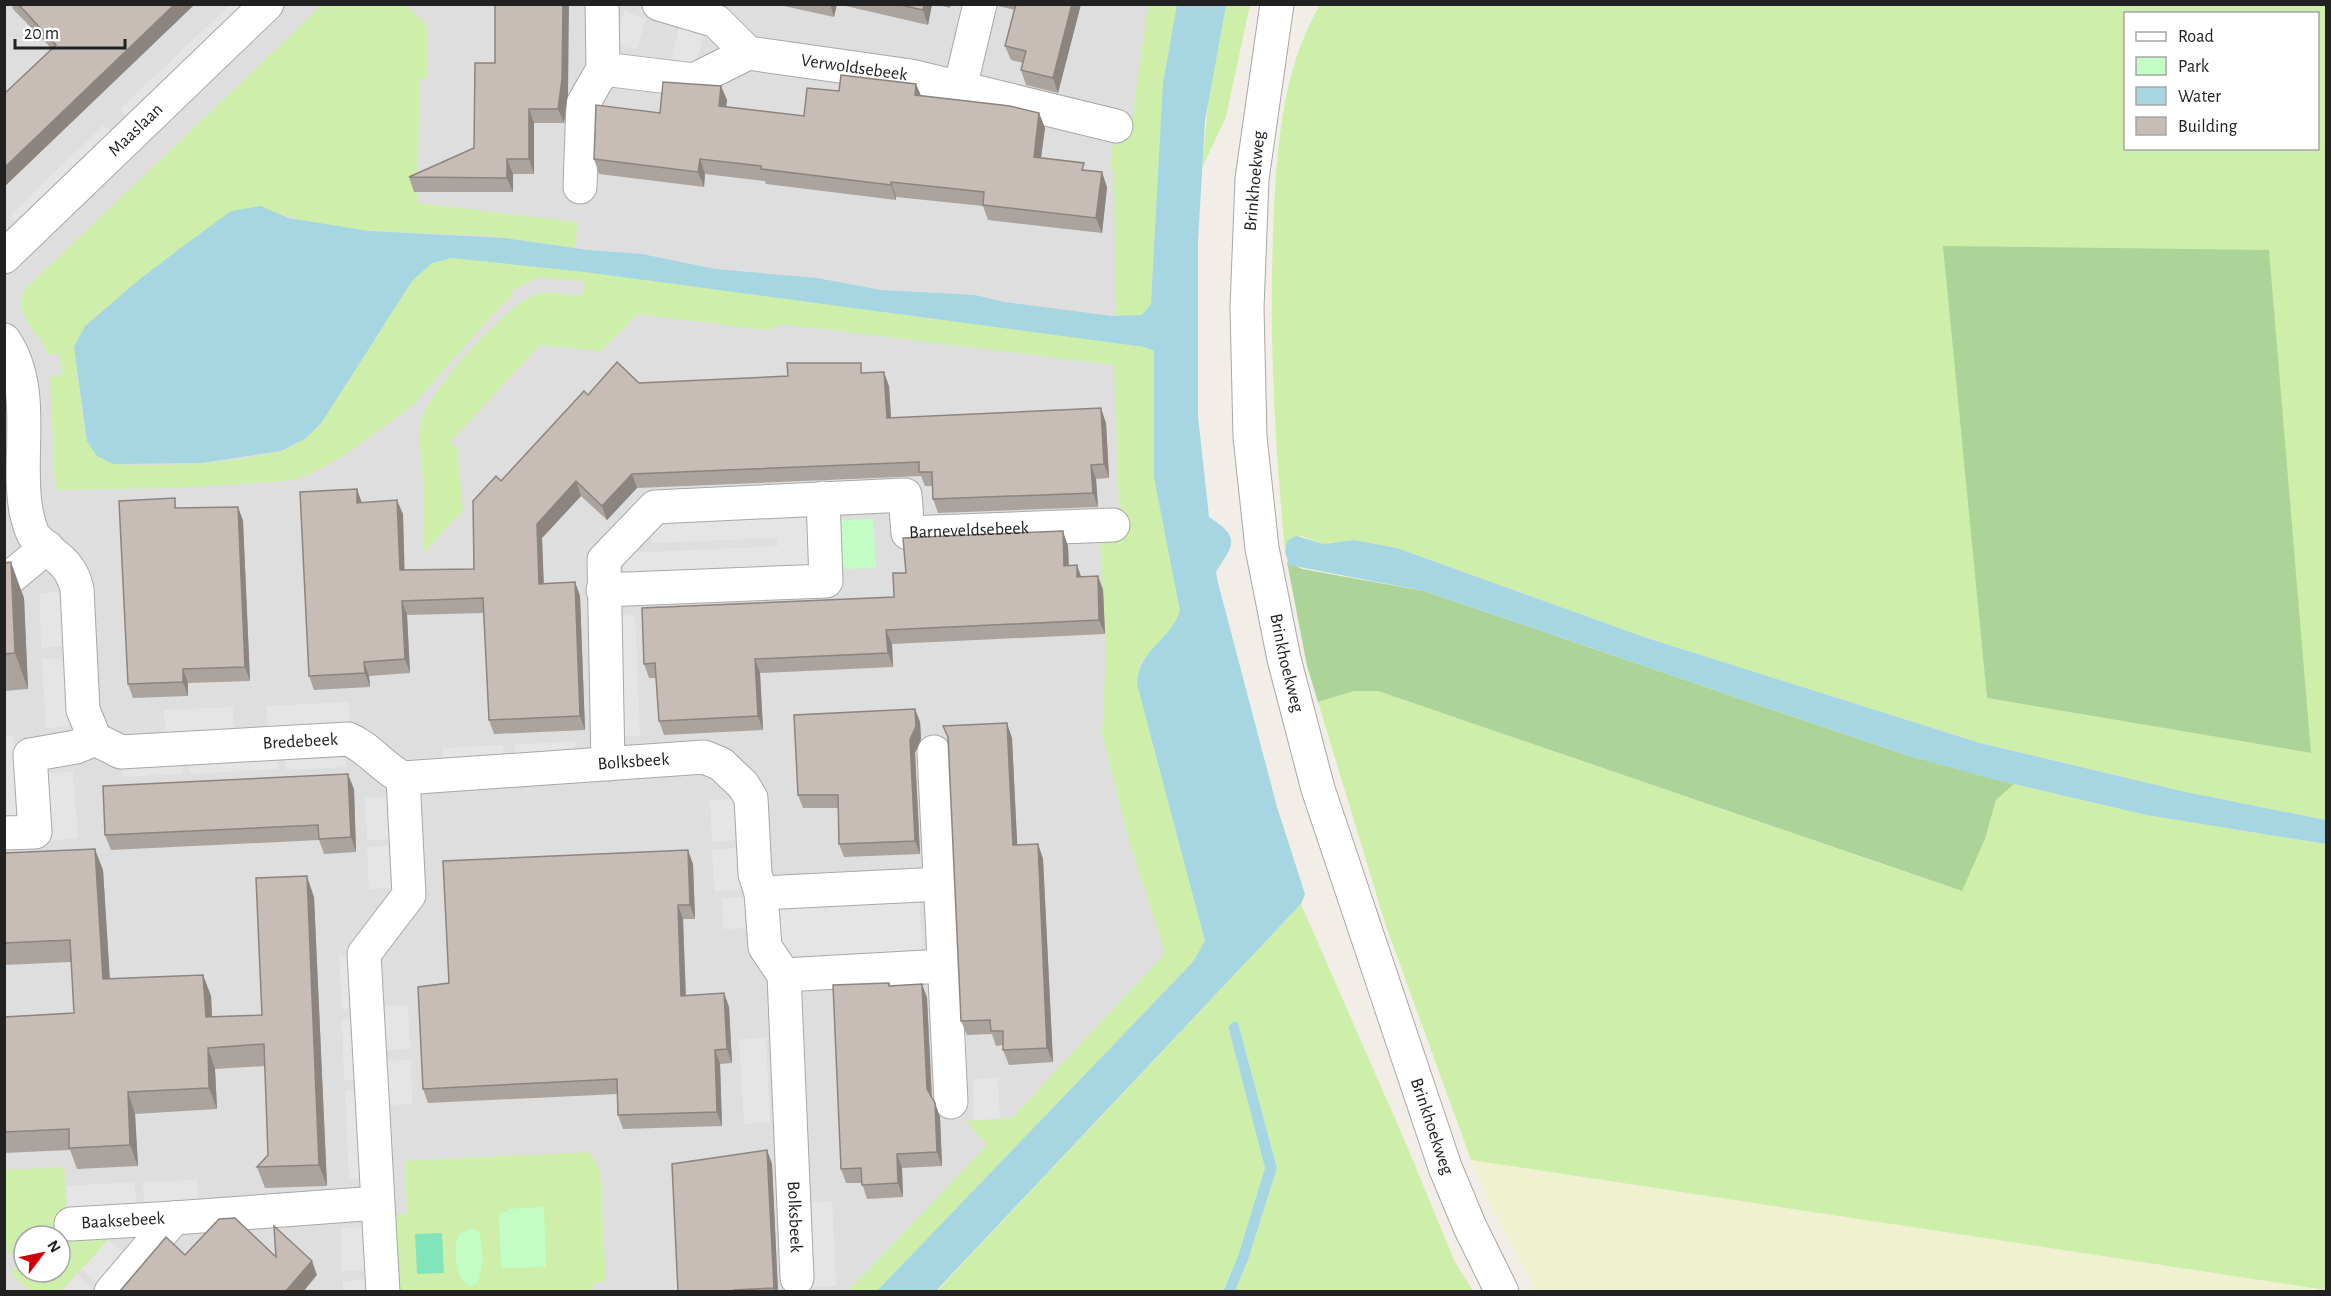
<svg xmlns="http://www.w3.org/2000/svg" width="2331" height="1296" font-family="'Alegreya Sans',sans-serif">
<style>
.residential{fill:#dfdede;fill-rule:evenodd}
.farmland{fill:#f0f1d1}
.grass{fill:#ceefaa;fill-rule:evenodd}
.forest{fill:#acd499}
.park{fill:#c2fdc5}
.pitch{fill:#80e5bb}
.parking{fill:#e5e5e5}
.water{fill:#a5d6e2}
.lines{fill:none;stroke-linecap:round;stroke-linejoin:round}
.minor-casing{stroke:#a8a8a8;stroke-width:35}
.minor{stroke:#fff;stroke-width:33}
.wall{fill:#aba39d}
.shaded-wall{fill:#8b847f}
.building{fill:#c7bdb6;stroke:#8b847f;stroke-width:1.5}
.labels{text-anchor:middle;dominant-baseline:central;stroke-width:6;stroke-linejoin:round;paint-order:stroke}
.street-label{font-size:18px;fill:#212121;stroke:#fff}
</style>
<rect width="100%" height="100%" fill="#f2eee7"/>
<path class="residential" d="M5 5H1203L1178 372 1275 894 908 1291 5 1292ZM24 1236H60V1272H24Z"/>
<path class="farmland" d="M1471 1160 2326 1290V1291H1535L1489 1203Z"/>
<g class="grass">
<path d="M406 4 428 27V78L420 79 417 203 577 222 576 248C542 244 509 237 475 235 403 232 329 234 261 207L182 247 140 279 85 326 74 347 85 435 87 441 113 464C154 468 258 463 293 446 305 440 314 431 322 422L412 281 432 263 452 258 585 272 1145 347 1154 351V477L1180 611 1175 623 1140 664 1137 684 1205 941 1193 962 877 1291H848L987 1145 966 1121 1012 1118 1165 953 1128 837 1102 733 1106 657 1100 538 1120 537 1114 365 783 324 767 330 638 314 601 351 540 345 450 442 457 448 463 510 423 554C422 526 425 490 421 462 420 449 418 435 421 421 429 390 506 304 537 294 550 290 569 295 582 296L584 281 539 277 511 291 513 295 497 310 412 406 345 455 310 474 294 480 273 482 168 488 55 490 50 377 61 376 60 354 48 355C40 330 13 319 23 291L322 5Z"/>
<path d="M1148 5H1177L1163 83 1151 304 1142 315 1116 316 1114 170 1110 169 1112 145H1121L1124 118 1132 120Z"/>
<path d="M1226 5H1250L1226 117 1202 168 1210 83Z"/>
<path d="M1320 5H2326V820L2186 792 1980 743 1644 637 1397 548 1354 540 1324 544 1301 536 1287 541 1285 552C1275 443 1269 344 1273 234 1276 158 1280 72 1320 5ZM2126 14H2318V148H2126ZM1961 415 2311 753 1987 698Z"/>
<path d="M1354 691H1378L1961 891 1985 839 1996 800 2014 784 2146 815 2326 844V1290L1471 1160 1386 926 1318 702Z"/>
<path d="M1301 904 1404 1139 1455 1262 1473 1291H1235L1248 1260 1277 1168 1238 1023 1235 1021 1228 1026 1265 1168 1238 1256 1223 1291 936 1292Z"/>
<path d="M589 1152 600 1170 606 1281 597 1282 589 1291H397L394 1215 407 1214 405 1161Z"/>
<path d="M64 1167 68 1241 108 1240 61 1291H30L11 1274 20 1262 5 1248 4 1170ZM24 1236H60V1272H24Z"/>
</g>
<g class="forest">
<path d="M1943 246 2269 250 2311 753 1987 698Z"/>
<path d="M1287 562 1302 569 1424 591 1906 755 2014 784 1996 800 1985 839 1962 891 1378 691H1354L1318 702 1307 666Z"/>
</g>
<g class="park">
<path d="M873 519 876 568 842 569 840 520Z"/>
<path d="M544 1207 546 1267 501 1268 499 1213 508 1212V1209Z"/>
<path d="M472 1228 480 1232 483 1261 478 1283 470 1286C456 1282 452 1247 459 1234Z"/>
</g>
<path class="pitch" d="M442 1233 444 1273 417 1274 415 1234Z"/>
<g class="parking">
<path d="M229 5H243L127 118 120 109Z"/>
<path d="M624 11 646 19 637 49 615 45Z"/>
<path d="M683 28 704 34 695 66 672 58 678 29Z"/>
<path d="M103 125 112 131 15 224 11 214Z"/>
<path d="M809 510 812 569 625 577 624 556 627 553 778 546 777 538 652 543 651 525 657 517Z"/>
<path d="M63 592 66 646 41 648 40 593Z"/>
<path d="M635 615 640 736 616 737 610 616Z"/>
<path d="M42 659H67L70 726 46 728Z"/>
<path d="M349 702 350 726 268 730 266 706Z"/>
<path d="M233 707 234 732 165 735 164 710Z"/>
<path d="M5 736H14L18 816H5Z"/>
<path d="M575 741V751L515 754 514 745Z"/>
<path d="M503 745 504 754 443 758V748Z"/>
<path d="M345 758 346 767 286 770 285 760Z"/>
<path d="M278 761V769L190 774 189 764Z"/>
<path d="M182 765 183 774 122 777V767Z"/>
<path d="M73 772 78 838 50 841 47 773Z"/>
<path d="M389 797 391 839 367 840 365 798Z"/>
<path d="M736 799 737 840 712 842 710 800Z"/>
<path d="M392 846 393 888 369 889 367 847Z"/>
<path d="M737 848 739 890 714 891 712 850Z"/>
<path d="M919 896 922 957 782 963 779 902Z"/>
<path d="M749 897 751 928 723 929 722 898Z"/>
<path d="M339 955H348L351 1008 342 1009Z"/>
<path d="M408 1005 410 1049 386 1050 384 1006Z"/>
<path d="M352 1019 354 1079 344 1080 342 1020Z"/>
<path d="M766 1038 770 1122 744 1124 739 1039Z"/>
<path d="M411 1060 412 1104 389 1105 387 1061Z"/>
<path d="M998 1078 1000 1119 974 1120 973 1079Z"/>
<path d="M354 1090 359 1178 349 1179 345 1091Z"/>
<path d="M197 1180 199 1202 144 1208 143 1182Z"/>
<path d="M134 1182 137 1208 67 1211 66 1186Z"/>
<path d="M832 1201 836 1286 809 1287 805 1203Z"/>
<path d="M364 1227 366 1271H342L341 1228Z"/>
<path d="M108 1240 128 1254 99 1285 82 1269Z"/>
<path d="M77 1274 95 1291 94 1292H61Z"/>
<path d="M366 1280 367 1291H343V1281Z"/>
</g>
<g class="water">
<path d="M1177 5H1226L1205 121 1198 241V416L1209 517C1242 538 1233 545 1216 572L1217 579 1277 807 1305 894 1301 904 936 1291H877L1193 962 1205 941 1137 684C1139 649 1170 641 1180 611L1154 477V351L1145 347 585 272 452 258 432 263 412 281 322 422 306 438 281 451 202 463 113 464 97 456 87 441 74 347 85 326 140 279 182 247 231 211 261 206 288 218 369 231 505 238 588 250 642 254 715 269 817 278 881 290 975 295 1004 302 1112 316 1142 315 1151 304 1163 83Z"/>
<path d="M1296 536 1324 544 1354 540 1397 548 1644 637 1980 743 2186 792 2326 820V844L2146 815 1992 779 1906 755 1424 591 1289 565 1285 552 1287 541Z"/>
<path d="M1235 1021 1238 1023 1277 1168 1248 1260 1235 1291 1223 1292 1238 1256 1265 1168 1228 1026Z"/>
</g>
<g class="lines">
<g class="minor-casing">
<g id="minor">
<path id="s1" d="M659 4 716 21 748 53 911 76 1116 126"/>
<path id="s2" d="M1277 4 1252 179 1247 308 1250 437 1262 548 1284 659 1318 789 1445 1167 1470 1227 1502 1292"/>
<path d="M603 69 694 80 748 53"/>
<path d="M960 88 980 4"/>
<path d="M580 187 583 104 603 69 602 4"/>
<path id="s3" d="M4 257 267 4"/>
<path id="s4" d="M4 340C38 390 16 455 26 511 28 518 30 531 35 537 52 557 70 559 77 589L83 710 95 739 121 752 348 739C370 748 381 767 403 778L409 895 364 954 383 1292"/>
<path d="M4 576H12L47 547"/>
<path d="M603 590 826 581 823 498"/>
<path d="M934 752 951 1102"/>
<path id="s5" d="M608 764 604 560 655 507 905 495 908 533 1113 525"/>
<path id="s6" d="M403 778 704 757 721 764 743 785 751 798 755 874 761 893 765 947 784 975 797 1278"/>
<path d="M4 833 35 832 30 755 76 747 95 739"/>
<path d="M761 893 941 884"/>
<path d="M784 975 943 966"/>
<path id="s7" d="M71 1224 174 1218"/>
<path d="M111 1292 174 1218 377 1203"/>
</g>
</g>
<use href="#minor" class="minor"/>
</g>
<g class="wall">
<path d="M12 4H195L4 187 52 49 13 9Z"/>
<path d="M775 4H837L834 17Z"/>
<path d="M837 4H932L928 25Z"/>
<path d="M934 4H951L950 8Z"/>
<path d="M998 4H1081L1058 93 1026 85 1021 70 1023 63 1011 60 1005 46 1015 10 998 6Z"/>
<path d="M495 63 568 93 564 123H534V174H513V192H414L409 177 474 148Z"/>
<path d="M916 84 921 96 1039 113 1045 128 1041 158 1086 170 1107 187 1102 233 988 220 983 206 896 197V200L766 184 765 181 705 174 704 187 599 174 594 159 660 113 721 86 727 100 726 107 804 116 839 91Z"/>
<path d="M864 373 889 386 891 418 1106 423 1109 478 1096 479 1098 507 938 513 933 499 932 486H925L921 476 637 488 607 520 581 496 542 538 544 583 575 582 580 596 585 730 494 734 489 720 484 613 407 615 410 673 369 676 370 687 314 690 309 676 362 502 403 514 404 570 474 569 501 481 588 395 639 383Z"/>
<path d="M238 507 243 521 250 681 188 683V696L133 698 128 684 178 508Z"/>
<path d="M1068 546 1069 565 1081 577 1098 576 1103 590 1105 634 892 644 893 667 760 673 763 730 664 735 659 721 656 678H649L644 664 894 597 906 573Z"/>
<path d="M4 563 24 598 28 689 4 691Z"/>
<path d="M915 709 920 722 921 739 915 753 920 854 844 857 839 844 838 808H803L798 795Z"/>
<path d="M1012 738 1017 845 1038 844 1043 859 1053 1062 1009 1065 1003 1050V1045L996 1046 992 1034 967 1035 961 1021Z"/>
<path d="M354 789 356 852 324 854 319 840 111 850 105 835Z"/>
<path d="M4 853 103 870 110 979 203 975 211 996 212 1017 262 1015 314 897 327 1186 265 1188 257 1167 268 1155 265 1066 215 1069 217 1109 135 1114 138 1166 77 1169 70 1150 4 1153V1017L74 1013 71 962 4 965Z"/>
<path d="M693 864 695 919H683L686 995 724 993 729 1007 732 1063 720 1064 722 1126 623 1129 618 1115V1094L428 1103 423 1089 449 983Z"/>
<path d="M889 983 891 986 922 984 927 998 932 1097 935 1103 940 1117 942 1166 902 1168 903 1197 867 1199 862 1183H846L841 1169Z"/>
<path d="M767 1150 772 1164 778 1292H678Z"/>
</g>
<g class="shaded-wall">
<path d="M175 4H195L4 187V168Z"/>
<path d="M563 4H569L568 93 564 123 558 109Z"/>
<path d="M830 4H837L834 17Z"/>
<path d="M924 4H932L928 25 923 10Z"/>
<path d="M1072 4H1081L1058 93 1053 78Z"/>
<path d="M916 84 922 98 915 95Z"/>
<path d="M721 86 727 100 724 121 719 106Z"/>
<path d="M529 109 534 123V174L529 159Z"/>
<path d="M1039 113 1045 128 1039 172 1034 157Z"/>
<path d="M507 159 513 174V192L507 178Z"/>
<path d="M700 159 705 174 704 187 698 172Z"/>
<path d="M1102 172 1107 187 1102 233 1096 218Z"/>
<path d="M891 182 896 197V200L891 185Z"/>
<path d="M884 372 889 386 892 432 887 418Z"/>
<path d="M1101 408 1106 423 1109 478 1104 464Z"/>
<path d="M1091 465 1096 479 1098 507 1093 493Z"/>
<path d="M632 474 637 488 607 520 602 506Z"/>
<path d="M576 481 581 496 542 538 544 598 539 584 537 524Z"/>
<path d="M357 489 362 503H357Z"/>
<path d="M397 500 403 514 405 584 400 570Z"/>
<path d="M238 507 243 521 250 681 245 667Z"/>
<path d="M1063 531 1068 546 1069 580 1064 566Z"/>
<path d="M11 562 24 598 28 689 15 653Z"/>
<path d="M1077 565 1082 579 1077 577Z"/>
<path d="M1098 576 1103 590 1105 634 1099 620Z"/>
<path d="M575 582 580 596 585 730 580 716Z"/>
<path d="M402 601 407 615 410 673 405 659Z"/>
<path d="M886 630 892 644 893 667 888 653Z"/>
<path d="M755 659 760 673 763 730 758 716Z"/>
<path d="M364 662 369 676 370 687 365 673Z"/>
<path d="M183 669 188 683V696L183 682Z"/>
<path d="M915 709 920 722 921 739 915 753 920 854 915 841 910 740Z"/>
<path d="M1007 723 1012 738 1018 860 1013 845Z"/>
<path d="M348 774 354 789 356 852 351 837Z"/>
<path d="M1038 844 1043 859 1053 1062 1047 1048Z"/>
<path d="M95 849 103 870 111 1000 103 979Z"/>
<path d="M688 850 693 864 695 919 690 905Z"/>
<path d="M307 876 314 897 327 1186 319 1165Z"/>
<path d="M678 905 683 919 686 1009 681 996Z"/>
<path d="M203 975 211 996 213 1038 206 1017Z"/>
<path d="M922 984 927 998 932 1103 927 1089Z"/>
<path d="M724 993 729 1007 732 1063 727 1049Z"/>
<path d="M208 1048 215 1069 217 1109 209 1088Z"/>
<path d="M715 1050 720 1064 722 1126 717 1112Z"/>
<path d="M128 1092 135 1114 138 1166 130 1145Z"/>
<path d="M935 1103 940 1117 942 1166 937 1152Z"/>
<path d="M767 1150 772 1164 778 1292H775L774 1288Z"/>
<path d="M897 1154 902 1168 903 1197 898 1183Z"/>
<path d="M312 1261 317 1275 303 1292H285Z"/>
</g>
<g class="building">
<path d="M18 4H175L4 168V94L56 45Z"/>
<path d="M495 4H563L562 79 558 109H529V159H507V178L409 177 474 148 475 63H495Z"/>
<path d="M896 4H924L923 10Z"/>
<path d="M1016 4H1072L1053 78 1021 70 1026 51 1005 46Z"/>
<path d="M841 75 916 84 915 95 1010 106 1039 113 1034 157 1084 163 1082 170 1102 172 1096 218 983 205 984 192 891 182V185L761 169V166L700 159 698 172 594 159 596 105 660 113 663 82 721 86 719 106 804 116 807 88 839 91Z"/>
<path d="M617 362 639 383 788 376 787 363H861V373L884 372 887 418 1101 408 1104 464 1091 465 1093 493 933 499 932 472H919V462L632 474 602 506 576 481 537 524 539 584 575 582 580 716 489 720 483 598 402 601 405 659 364 662 365 673 309 676 300 492 357 489V503L397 500 400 570 474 569 473 501 496 476 501 481 584 391 588 395Z"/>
<path d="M175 498V508L238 507 245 667 183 669V682L128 684 119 501Z"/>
<path d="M1063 531 1064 566 1077 565V577L1098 576 1099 620 886 630 888 653 755 659 758 716 659 721 655 663 644 664 642 608 894 597 893 573H906L903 538Z"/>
<path d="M11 562 15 653 4 654V563Z"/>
<path d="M915 709 916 726 910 740 915 841 839 844 838 795H798L794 715Z"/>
<path d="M1007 723 1013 845 1038 844 1047 1048 1003 1050V1031H991L990 1020 961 1021 948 737 943 726Z"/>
<path d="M348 774 351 837 319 839 318 825 105 835 103 786Z"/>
<path d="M95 849 103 979 203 975 206 1017 262 1015 256 878 307 876 319 1165 257 1167 268 1155 264 1044 208 1048 209 1088 128 1092 130 1145 69 1148V1129L4 1132V1017L74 1013 70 940 4 943V853Z"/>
<path d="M688 850 690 905H678L681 996 724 993 727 1049 715 1050 717 1112 618 1115 617 1079 423 1089 418 987 449 983 443 861Z"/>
<path d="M889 983V986L922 984 927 1089 935 1103 937 1152 897 1154 898 1183 862 1185 861 1168 841 1169 833 985Z"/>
<path d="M767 1150 774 1288 734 1290V1292H678L672 1164Z"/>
<path d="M235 1218 276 1257 274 1226 312 1261 285 1292H121L120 1291 166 1237 185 1255 219 1219Z"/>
</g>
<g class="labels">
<g class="street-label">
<text stroke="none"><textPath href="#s1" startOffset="212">Verwoldsebeek</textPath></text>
<text stroke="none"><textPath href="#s3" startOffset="183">Maaslaan</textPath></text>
<text transform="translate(1255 181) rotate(-85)">Brinkhoekweg</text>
<text stroke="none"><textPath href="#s5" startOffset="627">Barneveldsebeek</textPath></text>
<text stroke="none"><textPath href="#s2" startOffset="664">Brinkhoekweg</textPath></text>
<text stroke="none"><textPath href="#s4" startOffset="632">Bredebeek</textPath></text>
<text stroke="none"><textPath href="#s6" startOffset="231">Bolksbeek</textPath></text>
<text stroke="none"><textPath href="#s2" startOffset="1150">Brinkhoekweg</textPath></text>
<text stroke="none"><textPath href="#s6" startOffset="792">Bolksbeek</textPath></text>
<text stroke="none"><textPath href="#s7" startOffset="52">Baaksebeek</textPath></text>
</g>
</g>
<rect width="2331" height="1296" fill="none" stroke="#212121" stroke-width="12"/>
<rect x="2124" y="12" width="195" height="138" fill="#ffffff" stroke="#a6a6a6" stroke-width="1.5"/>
<rect x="2136" y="32" width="30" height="9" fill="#ffffff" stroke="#a6a6a6" stroke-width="1.5"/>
<text x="2178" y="42" font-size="18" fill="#212121">Road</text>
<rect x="2136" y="57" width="30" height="18" fill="#c2fdc5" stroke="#a6a6a6" stroke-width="1.5"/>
<text x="2178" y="72" font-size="18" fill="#212121">Park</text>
<rect x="2136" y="87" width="30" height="18" fill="#a5d6e2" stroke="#a6a6a6" stroke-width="1.5"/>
<text x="2178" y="102" font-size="18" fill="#212121">Water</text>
<rect x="2136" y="117" width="30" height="18" fill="#c7bdb6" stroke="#a6a6a6" stroke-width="1.5"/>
<text x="2178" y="132" font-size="18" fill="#212121">Building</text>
<g transform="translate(42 1254) rotate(58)"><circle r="28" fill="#ffffff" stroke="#a6a6a6" stroke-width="1.5"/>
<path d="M0-4.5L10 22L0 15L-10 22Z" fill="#d20008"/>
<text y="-9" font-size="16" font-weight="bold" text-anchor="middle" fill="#212121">N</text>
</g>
<path d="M15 39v9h110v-9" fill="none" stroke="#212121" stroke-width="3"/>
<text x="24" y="39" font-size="18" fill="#212121" stroke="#ffffff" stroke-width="4.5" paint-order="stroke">20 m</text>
</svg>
